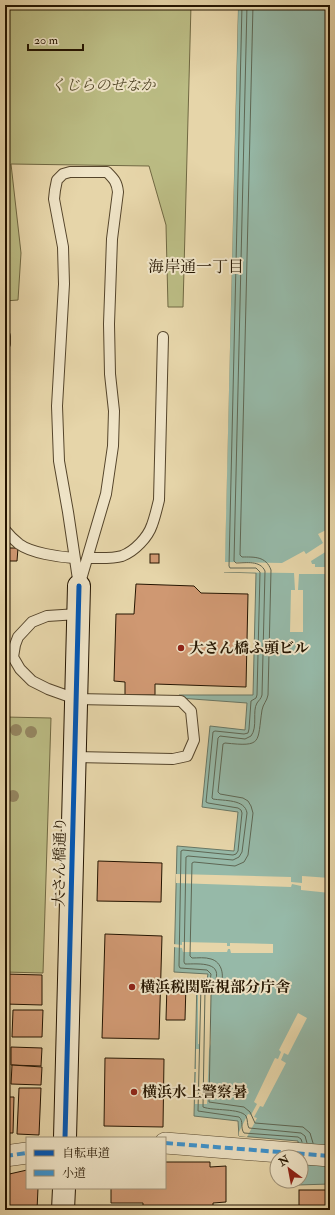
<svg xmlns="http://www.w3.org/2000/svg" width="335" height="1215" font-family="'IM FELL Double Pica','Noto Serif JP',serif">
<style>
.green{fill:#bbbc84;stroke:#706842}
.water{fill:#96b9a8;stroke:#697765}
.pier{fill:#e6d5a9}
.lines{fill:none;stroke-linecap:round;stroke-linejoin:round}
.shore{stroke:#5e6754;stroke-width:1}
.building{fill:#cf9872;stroke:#251501}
.lane-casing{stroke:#55452b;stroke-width:12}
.street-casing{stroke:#55452b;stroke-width:22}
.secondary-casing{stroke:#251501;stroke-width:24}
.lane{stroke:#efe4c7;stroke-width:10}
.street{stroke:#efe4c7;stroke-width:21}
.secondary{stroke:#efe4c7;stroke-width:22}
.quiet{stroke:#3b93d0;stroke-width:4;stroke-dasharray:8 4;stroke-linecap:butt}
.cycleway-casing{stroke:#efe4c7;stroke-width:8}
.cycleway{stroke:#0057b8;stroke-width:5}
.tree{fill:#958762}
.poi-dot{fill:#8f2418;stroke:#efe4c7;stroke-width:1.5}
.labels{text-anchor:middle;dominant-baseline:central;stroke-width:4;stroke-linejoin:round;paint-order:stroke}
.park-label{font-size:15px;font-style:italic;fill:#524728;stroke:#efe4c7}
.poi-label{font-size:15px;font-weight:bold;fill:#251501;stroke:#efe4c7;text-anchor:start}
.street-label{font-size:15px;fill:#251501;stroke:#efe4c7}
.neighbourhood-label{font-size:16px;fill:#251501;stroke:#efe4c7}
</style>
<rect width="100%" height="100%" fill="#e6d5a9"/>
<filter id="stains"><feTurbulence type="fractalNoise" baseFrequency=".005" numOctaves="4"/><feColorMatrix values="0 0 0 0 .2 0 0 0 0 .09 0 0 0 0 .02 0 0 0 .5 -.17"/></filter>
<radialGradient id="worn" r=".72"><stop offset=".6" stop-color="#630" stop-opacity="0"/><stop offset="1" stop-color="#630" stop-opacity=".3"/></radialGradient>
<g class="green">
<path d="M5 5H191L183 307H168L166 225 149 166 11 164 21 253 18 300 5 301Z"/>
<path d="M5 717 51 718 43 973 5 972Z"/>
</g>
<path class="water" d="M238 5H330V1184L297 1185V1181H301V1157H298V1141L239 1136 238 1121 194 1116 197 979H207L208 974 174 972 177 846 234 851 238 812 202 807 210 726 245 730 247 703 179 698V695H253L256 573 224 572Z"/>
<g class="pier">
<path d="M236 5H238L225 562 282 563 304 551 306 554 323 543 318 534 328 529 330 531V555L327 551 311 561 312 564H315V567H330V574H299L298 590H303V632H290L291 590H295L294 573 222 572Z"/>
<path d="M176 874 291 877V882L302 883V876L330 878V893L301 890V886L292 884 291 887 176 883Z"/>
<path d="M182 942 227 943V946H230V943L273 944V953H231L230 949H228L227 952H183L182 948 173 947V944L182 945Z"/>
<path d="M198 989H211V1043L209 1050 207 1104H195L196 1072H193V1069H196V1049H199V1044H198Z"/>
<path d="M298 1013 307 1018 288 1055 284 1053 281 1060 286 1063 263 1107 260 1106 254 1117 257 1118 247 1137 239 1136V1132L248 1114 251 1115 257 1104 254 1102 275 1058 278 1059 281 1052 279 1050Z"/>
</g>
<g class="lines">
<g class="shore">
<path d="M242 5 229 566 230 568H256L260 572 257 695 256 698 251 701 249 729 248 733 244 734 215 731 213 732 206 802 208 803 238 808 241 810 242 813 238 851 236 854 233 855 183 850 181 851 179 966 180 968 207 970 211 974 210 982 202 983 201 985 198 1111 239 1117C244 1121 240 1128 244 1133L298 1137 301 1139 302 1142"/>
<path d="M247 5 234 561 236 563C246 563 260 560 265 571L262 695C261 699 259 700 257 703 252 711 258 727 251 736L245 739 220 736 218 738 212 798 213 799C224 801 245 799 247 813L242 852 239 857 233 860 188 856 186 857 184 962 185 964C199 964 225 961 214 984L205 990 203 1107C213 1111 240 1108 246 1116 248 1120 247 1125 249 1128L301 1133 305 1136 307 1143"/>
<path d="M253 5 240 555 242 557C254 557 266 556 271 570L268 695C267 701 263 704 262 710 257 743 263 747 225 743L223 744 218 792 220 794 243 798 248 801 251 806 253 813 248 855 244 862 235 866 194 862 192 863 190 956 192 958C198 958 205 957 211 959 222 962 225 976 220 986 218 990 214 992 211 995L209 1102 244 1107 250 1112 255 1123 303 1127 310 1133 313 1143"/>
</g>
</g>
<g class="building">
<path d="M9 548H18L17 561H8Z"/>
<rect x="150" y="554" width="9" height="9"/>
<path d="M136 584 194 586 201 593 248 594 246 687 155 684V695H125V682L114 681 116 614H134Z"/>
<path d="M98 861 162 863 161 902 97 901Z"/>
<path d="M105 934 162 936 159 1039 102 1038Z"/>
<path d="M5 974 42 975V1005L5 1004Z"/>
<path d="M167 984H186L185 1020H166Z"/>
<path d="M13 1010H43L42 1037H12Z"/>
<path d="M5 1021 8 1022V1044H5Z"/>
<path d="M11 1047 42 1048 41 1066 11 1065Z"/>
<path d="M105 1058 164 1059 163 1127 104 1126Z"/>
<path d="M12 1065 42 1067 41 1085 11 1084Z"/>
<path d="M5 1074H8L9 1095H5Z"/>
<path d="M19 1088H41L39 1135 17 1134Z"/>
<path d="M5 1097H14L13 1133H5Z"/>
<path d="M165 1162H210V1167L226 1166V1202L213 1203V1207H143V1203H111V1188H165Z"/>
<path d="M27 1170V1188H38L37 1210H5V1175Z"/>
<rect x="299" y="1190" width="31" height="16"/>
</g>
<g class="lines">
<g class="lane-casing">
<g id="lane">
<path d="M70 172H107C114 179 117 182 118 192L112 239 109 324 110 374 114 411 113 446 106 494 79 586 68 512 59 461 57 406 64 284 63 247 54 199 55 190 57 180 63 174Z"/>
<path d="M5 344V336"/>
<path d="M5 530C9 535 14 540 19 544 31 553 59 557 74 558"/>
<path d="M88 558C99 558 112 559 122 556 135 551 148 537 152 525 155 517 157 508 159 500L163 337"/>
<path d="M75 757 173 759 187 756 194 740 191 711 181 701 76 699 48 689 32 681 20 669 13 657 15 645 18 637 32 622 47 616 78 614"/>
</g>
</g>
<g class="street-casing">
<g id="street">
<path d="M165 1143 330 1156"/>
<path d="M5 1156 27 1153"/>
</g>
</g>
<g class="secondary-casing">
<g id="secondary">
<path d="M65 1138 79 586"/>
<path d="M63 1210 64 1188"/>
</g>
</g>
<use href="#lane" class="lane"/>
<use href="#street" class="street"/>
<use href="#secondary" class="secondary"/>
<g class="quiet">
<path d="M165 1143 330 1156"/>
<path d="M5 1156 27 1153"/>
</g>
<g class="cycleway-casing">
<path id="cycleway" d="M65 1138 79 586"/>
</g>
<use href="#cycleway" class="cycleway"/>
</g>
<g class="tree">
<circle cx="16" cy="730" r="6"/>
<circle cx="31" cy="732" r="6"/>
<circle cx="13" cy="796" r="6"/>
</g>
<g class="poi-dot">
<circle cx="181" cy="648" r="4"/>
<circle cx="132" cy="987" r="4"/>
<circle cx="134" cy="1092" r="4"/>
</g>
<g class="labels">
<g class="park-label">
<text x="103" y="85">くじらのせなか</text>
</g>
<g class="poi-label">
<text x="189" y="648">大さん橋ふ頭ビル</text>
<text x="140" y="987">横浜税関監視部分庁舎</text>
<text x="142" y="1092">横浜水上警察暑</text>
</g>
<g class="street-label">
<text transform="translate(60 862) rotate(-89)">大さん橋通り</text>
</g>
<g class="neighbourhood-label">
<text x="196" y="267">海岸通一丁目</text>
</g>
</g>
<rect width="335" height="1215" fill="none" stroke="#e6d5a9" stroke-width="20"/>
<rect x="6" y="6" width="323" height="1203" fill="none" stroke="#251501" stroke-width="2"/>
<rect x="10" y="10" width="315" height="1195" fill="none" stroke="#251501"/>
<rect x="26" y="1137" width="140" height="52" fill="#efe4c7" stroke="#9e9178"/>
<rect x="34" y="1150" width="20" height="6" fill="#0057b8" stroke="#9e9178"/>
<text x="62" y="1157" font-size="12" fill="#251501">自転車道</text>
<rect x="34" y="1170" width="20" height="6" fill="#3b93d0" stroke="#9e9178"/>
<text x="62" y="1177" font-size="12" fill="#251501">小道</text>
<g transform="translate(289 1169) rotate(328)"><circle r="19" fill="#efe4c7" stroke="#9e9178"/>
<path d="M0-3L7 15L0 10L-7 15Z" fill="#8f2418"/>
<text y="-6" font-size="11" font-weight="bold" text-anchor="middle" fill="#251501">N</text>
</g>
<path d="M28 44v6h55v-6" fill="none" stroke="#251501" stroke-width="2"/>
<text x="34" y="44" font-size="12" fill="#251501" stroke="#efe4c7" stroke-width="3" paint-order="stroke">20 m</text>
<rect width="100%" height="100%" filter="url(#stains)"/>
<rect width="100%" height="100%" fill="url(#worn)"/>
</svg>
